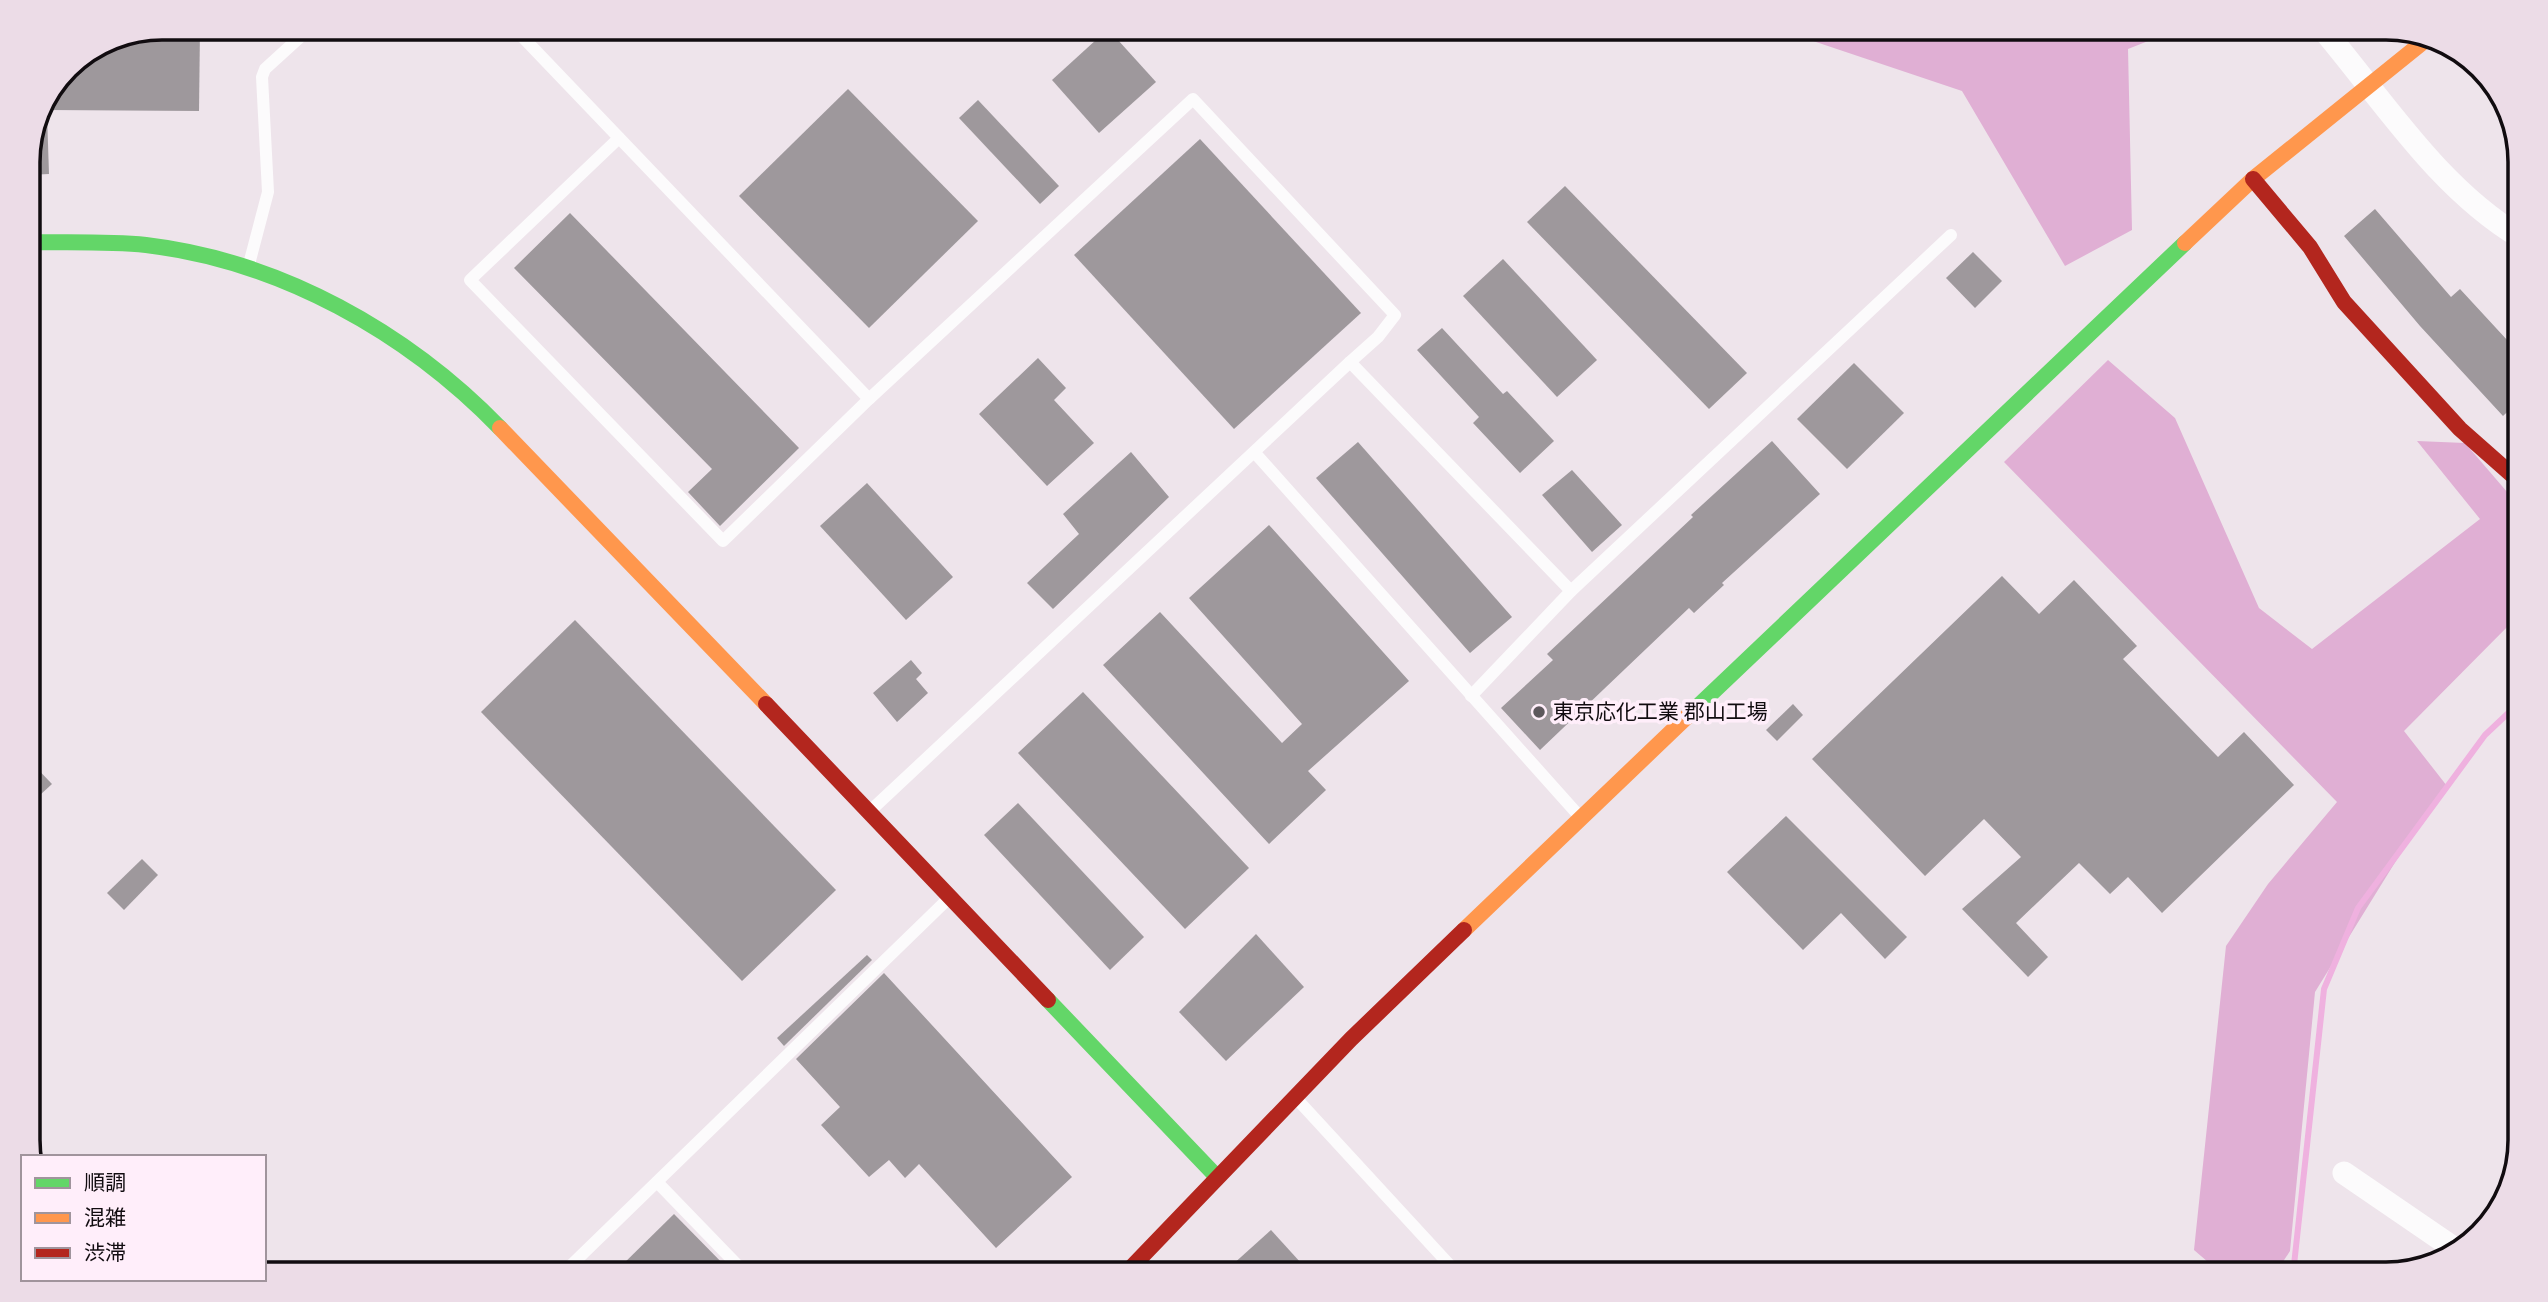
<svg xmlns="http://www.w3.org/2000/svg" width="2548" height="1302" font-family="'Roboto Condensed','Noto Sans JP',sans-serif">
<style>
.forest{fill:#e0afd4}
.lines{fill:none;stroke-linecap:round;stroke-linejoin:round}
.stream{stroke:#efb1df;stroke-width:6}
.building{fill:#9e989c}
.lane{stroke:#fcfbfc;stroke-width:12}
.street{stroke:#fcfbfc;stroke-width:23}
.fast{stroke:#63d668;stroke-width:16}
.slow{stroke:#ff974d;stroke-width:16}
.jam{stroke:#b3261e;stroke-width:16}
.poi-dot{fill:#5e585d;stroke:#ffeefa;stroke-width:2.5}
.labels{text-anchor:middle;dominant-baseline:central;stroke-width:7;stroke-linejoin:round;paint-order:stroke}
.poi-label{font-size:21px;fill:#110c10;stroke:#ffeefa;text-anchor:start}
.rim{fill:none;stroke:#110c10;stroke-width:3.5}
</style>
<rect width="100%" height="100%" fill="#eee4eb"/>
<g class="forest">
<path d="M1774 28H2181L2128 49 2132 230 2065 266 1962 91Z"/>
<path d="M2108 360 2175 418 2259 608 2312 649 2480 519 2417 441 2465 443 2520 507V614L2404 731 2447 786 2415 830 2315 992 2290 1251 2275 1274H2222L2194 1250 2226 946 2268 884 2337 802 2004 462Z"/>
</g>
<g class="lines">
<path class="stream" d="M2293 1274 2324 989 2358 908 2485 735 2520 702"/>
</g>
<g class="building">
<path d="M162 28H200L199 111 48 110 68 67 111 38Z"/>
<path d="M1108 29 1156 82 1099 133 1052 80Z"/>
<path d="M848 89 978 221 869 328 739 196Z"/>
<path d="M978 100 1059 186 1040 204 959 118Z"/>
<path d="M47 114 49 174 28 175V154Z"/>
<path d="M1200 139 1361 313 1234 429 1074 255Z"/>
<path d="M1565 186 1747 373 1709 409 1527 222Z"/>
<path d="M2375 209 2451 297 2460 289 2520 354V400L2503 416 2420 326 2344 236Z"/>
<path d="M570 213 799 448 720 526 688 492 712 469 514 268Z"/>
<path d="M1973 252 2002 281 1975 308 1946 278Z"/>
<path d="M1503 259 1597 360 1557 397 1463 296Z"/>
<path d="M1442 328 1503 394 1507 391 1554 441 1520 473 1473 423 1479 417 1417 350Z"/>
<path d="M1038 358 1066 388 1054 400 1094 443 1047 486 979 414Z"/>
<path d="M1854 363 1904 413 1847 469 1797 419Z"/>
<path d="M1772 441 1820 494 1722 583 1724 585 1694 613 1689 608 1540 750 1501 708 1553 660 1547 654 1693 517 1691 515Z"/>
<path d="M1358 442 1512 617 1470 653 1316 478Z"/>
<path d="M1131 452 1169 497 1053 609 1027 583 1079 534 1063 514Z"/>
<path d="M1572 470 1622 525 1592 552 1542 495Z"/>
<path d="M867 483 953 577 906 620 820 526Z"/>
<path d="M1269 525 1409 681 1308 771 1326 790 1269 844 1103 665 1160 612 1282 743 1302 724 1189 598Z"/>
<path d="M2002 576 2039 614 2074 580 2137 646 2123 659 2218 757 2244 732 2294 785 2162 913 2128 877 2110 894 2079 863 2016 923 2048 957 2028 977 1962 909 2021 857 1984 819 1925 876 1812 759Z"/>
<path d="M575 620 836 890 742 981 481 712Z"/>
<path d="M911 660 922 673 916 679 928 693 897 722 873 693Z"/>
<path d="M1083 692 1249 868 1185 929 1018 753Z"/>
<path d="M1793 704 1803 715 1777 741 1766 730Z"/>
<path d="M28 759 52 784 28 806Z"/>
<path d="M1018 803 1144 937 1110 970 984 835Z"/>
<path d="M1786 816 1907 937 1885 959 1841 913 1803 950 1727 872Z"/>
<path d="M142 859 158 875 124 910 107 893Z"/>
<path d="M1256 934 1304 987 1226 1061 1179 1012Z"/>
<path d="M867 955 872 960 784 1046 777 1038Z"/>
<path d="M884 973 1072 1177 996 1248 919 1164 905 1178 889 1160 869 1177 821 1125 840 1107 796 1059Z"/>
<path d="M674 1214 733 1274H613Z"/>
<path d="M1271 1230 1311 1274H1239L1231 1266Z"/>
</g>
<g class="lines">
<g class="lane">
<path d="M514 28 869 399"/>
<path d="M619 138 470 280 723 541 869 399 1193 99 1395 315 1378 337 1350 362"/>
<path d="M248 268 268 192 262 77 265 69 310 28"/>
<path d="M1255 453 1581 818"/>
<path d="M1471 696 1571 591 1951 235"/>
<path d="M869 812 1350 362 1571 591"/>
<path d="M1295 1097 1458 1274"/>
<path d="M657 1182 746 1274"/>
<path d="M562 1274 949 898"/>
</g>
<g class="street">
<path d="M2322 28C2383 100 2438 188 2520 237"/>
<path d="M2344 1173 2458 1251"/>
</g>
<g class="fast">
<path d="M28 242C67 243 107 241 146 245 280 261 407 332 500 428"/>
<path d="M1694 710 2185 243"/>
<path d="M1048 1000 1217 1177"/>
</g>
<g class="slow">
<path d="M2185 243 2253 179 2428 38"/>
<path d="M500 428 766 704"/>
<path d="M1464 930 1694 710"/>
</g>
<g class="jam">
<path d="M2253 179 2310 247 2344 302 2460 429 2520 482"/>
<path d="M766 704 1048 1000"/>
<path d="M1125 1274 1351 1039 1464 930"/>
</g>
</g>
<circle class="poi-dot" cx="1539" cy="712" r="7"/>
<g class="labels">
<g class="poi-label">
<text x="1553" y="712">東京応化工業 郡山工場</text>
</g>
</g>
<path d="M0 0H2548V1302H0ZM162 40H2386A122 122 0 0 1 2508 162V1140A122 122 0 0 1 2386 1262H162A122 122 0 0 1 40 1140V162A122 122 0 0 1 162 40Z" fill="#ecdce7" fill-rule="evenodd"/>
<path class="rim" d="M162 40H2386A122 122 0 0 1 2508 162V1140A122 122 0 0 1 2386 1262H162A122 122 0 0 1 40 1140V162A122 122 0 0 1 162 40Z"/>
<rect x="21" y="1155" width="245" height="126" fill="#ffeefa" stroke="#a0949c" stroke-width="2"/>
<rect x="35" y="1178" width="35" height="10" fill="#63d668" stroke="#a0949c" stroke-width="2"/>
<text x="84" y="1190" font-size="21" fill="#110c10">順調</text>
<rect x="35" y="1213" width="35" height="10" fill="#ff974d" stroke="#a0949c" stroke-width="2"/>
<text x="84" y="1225" font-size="21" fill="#110c10">混雑</text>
<rect x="35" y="1248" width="35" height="10" fill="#b3261e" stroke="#a0949c" stroke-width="2"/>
<text x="84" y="1260" font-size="21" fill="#110c10">渋滞</text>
</svg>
